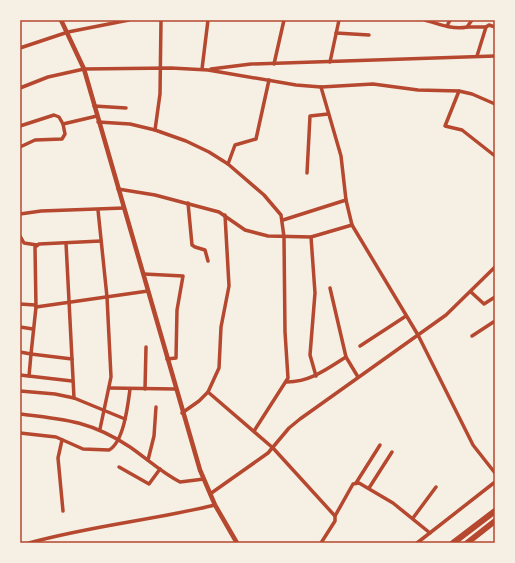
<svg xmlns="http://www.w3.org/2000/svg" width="515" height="563" font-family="'Sofia Sans Condensed',sans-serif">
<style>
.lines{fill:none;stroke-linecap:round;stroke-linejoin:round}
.minor{stroke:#b5482f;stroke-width:3.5}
.tertiary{stroke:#b5482f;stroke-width:4.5}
.trunk{stroke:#b5482f;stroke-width:6}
.neatline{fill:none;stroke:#b5482f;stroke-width:1.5}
</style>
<rect width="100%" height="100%" fill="#f6efe4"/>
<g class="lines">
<g class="minor">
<path d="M425 20C438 24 453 30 467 27L472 20"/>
<path d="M447 26 450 20"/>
<path d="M467 27H486"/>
<path d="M336 33 369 35"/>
<path d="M20 48 68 32 129 20"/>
<path d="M477 56 486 27 489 25 495 27"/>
<path d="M330 62 339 20"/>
<path d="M274 64 284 20"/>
<path d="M202 69 208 20"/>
<path d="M211 69 251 64 495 56"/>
<path d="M321 87 341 156 346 200 352 225 418 335 473 445 495 473"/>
<path d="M20 88 48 77 84 69 171 68 208 70 296 85 321 87 373 84 418 90 459 91 472 94 495 104"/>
<path d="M459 91 445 126 462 130 495 156"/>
<path d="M94 106 126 108"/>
<path d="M98 122 130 124 155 130 186 141 209 152 228 164 264 195 281 215 284 237 285 332 288 378 254 431"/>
<path d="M20 126 54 115 59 117 63 124"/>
<path d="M155 130 160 94 161 20"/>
<path d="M20 147 35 140 62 139 65 134 63 124 97 116"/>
<path d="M228 164 235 145 256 139 269 80"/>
<path d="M307 173 310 116 328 114"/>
<path d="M118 189 155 195 219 212 245 230 268 236 311 237 352 225"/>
<path d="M188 203 192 245 195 247 205 250 208 261"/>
<path d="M98 210 107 297 111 377 100 429"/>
<path d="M20 214 41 211 124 208"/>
<path d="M283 220 346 200"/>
<path d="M20 236 24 243 37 245"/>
<path d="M311 237 315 293 310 355 316 376"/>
<path d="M101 241 39 244 35 247 36 307 31 354 72 359 74 398 125 419"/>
<path d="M66 243 72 359"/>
<path d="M144 274 183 276 177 310 176 358 167 359"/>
<path d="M330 288 346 357"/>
<path d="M471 292 484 304 495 297"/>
<path d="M20 304 35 305"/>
<path d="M36 307 148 291"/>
<path d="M20 327 33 329"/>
<path d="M472 336 495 321"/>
<path d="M360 346 406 316"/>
<path d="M20 352 31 354 29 376"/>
<path d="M20 375 72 381"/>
<path d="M287 382C310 382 327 369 346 357L358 377"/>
<path d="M110 388 175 389"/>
<path d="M145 389 146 347"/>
<path d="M20 391 55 394 74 398"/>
<path d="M208 392 219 368 221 327 229 286 225 215"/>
<path d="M182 413 199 401 208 392 273 448 335 516V521L321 543"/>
<path d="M20 414C64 419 91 421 130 447 146 458 162 473 180 482L204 479"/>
<path d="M20 433 56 437 83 449 109 450C124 442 128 404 130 389"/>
<path d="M62 440 58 458 63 511"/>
<path d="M148 460 154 436 156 407"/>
<path d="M119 467 149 484 160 469"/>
<path d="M356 483 380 445"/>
<path d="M369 488 392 452"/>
<path d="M210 494 268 453 289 428 300 419 446 315 495 267"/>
<path d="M335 516 353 484 359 483 393 503 430 533"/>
<path d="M413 518 436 487"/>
<path d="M29 543C90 526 153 520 215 505"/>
<path d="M417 543 495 482"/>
</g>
<path class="tertiary" d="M61 20 84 69 200 470 215 505 237 543"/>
<g class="trunk">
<path d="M453 543 495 511"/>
<path d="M467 543 495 521"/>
</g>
</g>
<rect width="515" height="563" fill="none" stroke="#f6efe4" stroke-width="42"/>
<rect x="21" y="21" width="473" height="521" class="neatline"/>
</svg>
